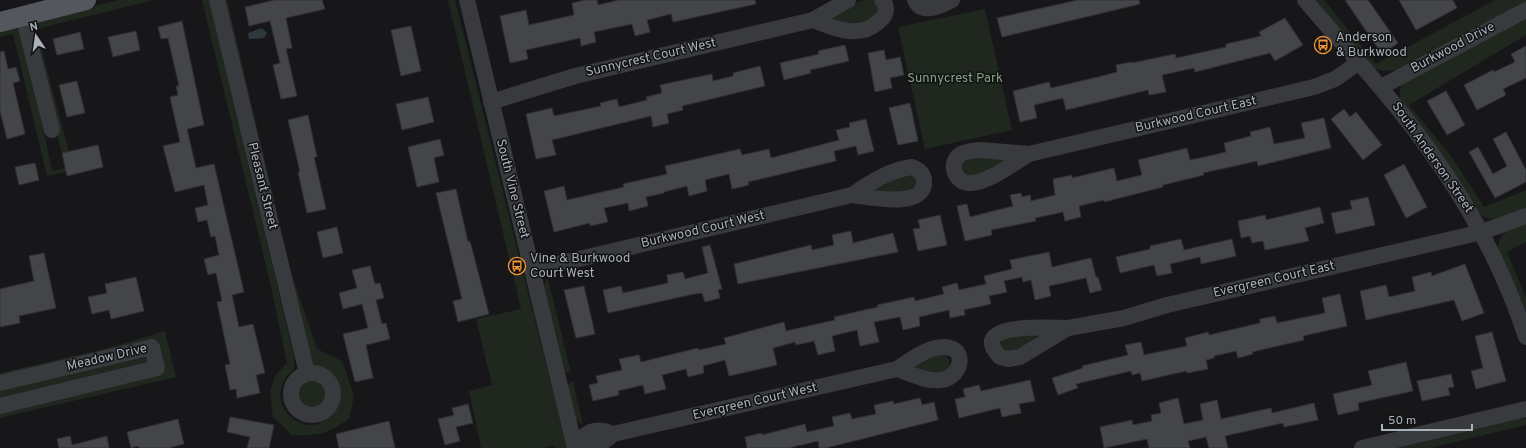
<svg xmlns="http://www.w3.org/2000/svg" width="1526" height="448" font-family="Overpass,sans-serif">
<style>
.green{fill:#1f271f}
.water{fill:#2d393d}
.building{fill:#434549;stroke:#313235}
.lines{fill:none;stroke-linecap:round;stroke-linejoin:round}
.minor{stroke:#383a3e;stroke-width:16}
.major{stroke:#54575d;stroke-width:20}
.labels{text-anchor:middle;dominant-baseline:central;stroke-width:3;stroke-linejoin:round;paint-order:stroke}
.poi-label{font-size:13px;fill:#a9b1b9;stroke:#121214;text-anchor:start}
.street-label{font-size:13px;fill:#a9b1b9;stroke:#121214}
.park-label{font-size:13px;fill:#84a480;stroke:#121214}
</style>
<rect width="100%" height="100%" fill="#171719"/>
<g class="green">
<path d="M118 0H154L36 29 74 170 47 176 13 34 0 37V28L14 27 19 31 34 84 52 171 66 168 27 24Z"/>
<path d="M202 0H209L294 356V369C291 372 286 376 284 381 271 403 294 430 318 424 326 421 332 414 337 408V383L322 367 314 366 309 360 219 0H227L291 272 317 349 342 361 354 396 349 419C326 434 320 436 292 435L273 417 270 392 275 376 287 363 269 278Z"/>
<path d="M448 0H455L567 448H555L554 446 543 448H481L469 391 492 385 476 319 521 309Z"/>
<path d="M864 0H878L882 12 857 27 825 19 836 11Z"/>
<path d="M1314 0H1324L1376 64 1495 0H1526V3L1397 70 1385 71 1372 68Z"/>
<path d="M985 9 1012 130 925 149 898 27Z"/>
<path d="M1526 17V35L1409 105 1451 156 1484 207 1526 190V208C1510 216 1495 224 1479 214L1400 100V88L1402 83Z"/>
<path d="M969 155 1012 159 975 179 963 176 960 164Z"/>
<path d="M897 173 914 174 917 184 907 195 869 189Z"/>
<path d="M1526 224V242L1507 252 1526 298V317L1498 248C1498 231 1513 230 1526 224Z"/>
<path d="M547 277 550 287 571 373 565 372 544 286Z"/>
<path d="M165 331 176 377 0 418V411L165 371 157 340 0 378V373L109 348Z"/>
<path d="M1035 333 1037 339 1010 354 1000 348V337Z"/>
<path d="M943 353C952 360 952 368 943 376L914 370 913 364Z"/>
<path d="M146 354 151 362 0 401V387Z"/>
<circle cx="310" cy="394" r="16"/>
<path d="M573 381 583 425 575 419 567 387 569 383Z"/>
<path d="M1514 419H1526V425L1430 448H1391Z"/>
</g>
<path class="water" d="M262 28 267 33 264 38 249 39 248 33Z"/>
<g class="building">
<path d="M275 0H322L325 9 286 18 292 48 286 49 297 96 281 99 273 65 280 63 270 21 249 26 245 7Z"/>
<path d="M585 0H597L598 5 619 0H755L756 4 673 22 671 14 647 20 650 32 635 36 632 24 594 32 596 42 581 46 580 38 526 50 528 59 510 63 500 16 526 10 529 25 574 15 572 3Z"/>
<path d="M1078 0H1139L1140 4 1002 37 997 18Z"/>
<path d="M1345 0H1368L1398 43 1382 54Z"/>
<path d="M1399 0H1453L1457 8 1416 30Z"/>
<path d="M1285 18 1303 45 1275 61 1270 53 1195 72 1194 68 1162 75 1166 92 1149 95 1148 90 1066 110 1063 98 1034 105 1037 118 1020 122 1013 91 1049 82 1051 88 1098 77 1117 72 1116 65 1131 62 1132 63 1175 54 1176 58 1226 47V44L1261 36 1259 32Z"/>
<path d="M182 21 204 125 187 129 196 168 214 164 244 292 232 295 239 327 253 324 265 373 256 375 260 393 237 398 236 389 230 390 225 365 230 364 217 302 222 301 216 273 208 275 204 259 219 255 215 236 211 237 207 220 198 222 195 208 208 205 204 185 175 192 163 146 180 142 170 97 178 95 176 86H179L168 38 161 39 158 27Z"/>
<path d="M411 26 421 71 401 76 391 30Z"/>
<path d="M136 31 140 50 113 57 108 37Z"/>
<path d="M80 32 84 49 57 55 53 39Z"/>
<path d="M845 45 849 61 810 70 811 73 784 80 780 63 819 54 818 51Z"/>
<path d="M1526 46V78L1503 89 1506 95 1477 110 1464 85 1493 70 1494 72 1515 62 1511 54Z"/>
<path d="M884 50 886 60 900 57 904 75 890 78 892 88 875 92 868 53Z"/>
<path d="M4 51 8 69 16 67 20 81 13 83 25 134 7 139 0 111V52Z"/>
<path d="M760 66 765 86 682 106 683 110 667 114 669 123 653 127 651 116 552 140 556 155 536 159 526 114 552 108 554 116 601 106 600 103 617 99 619 107 647 100 646 97 662 93 660 85 712 74 713 81 733 76V73Z"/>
<path d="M77 81 85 113 67 117 59 85Z"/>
<path d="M1446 91 1465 125 1447 135 1427 101Z"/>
<path d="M428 97 434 122 402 130 396 104Z"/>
<path d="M910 103 918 141 898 145 889 108Z"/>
<path d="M1344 109 1350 117 1356 112 1382 145 1363 160 1331 119Z"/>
<path d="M308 115 317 157H314L326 209 307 213 298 172H300L288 120Z"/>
<path d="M1324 118 1331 148 1258 166 1257 161 1203 173 1204 175 1163 185V187L1104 202V200L1079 206 1081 217 1065 221 1063 212 1035 218 1036 221 991 230 992 235 965 241 957 206 967 204 970 217 1013 206 1010 195 1021 193 1022 197 1030 195 1031 201 1055 195 1053 179 1072 175V178L1114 168 1117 181 1142 175 1138 160 1187 148 1190 160 1209 156 1226 152 1224 143 1251 136 1250 132 1270 127 1274 144 1305 138 1301 123Z"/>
<path d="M866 119 874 151 858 155 856 146 834 151 836 161 748 182 749 185 732 189 729 174 705 180 707 191 689 196 687 186 664 192V193L646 197 648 206 629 211 628 203 604 208 608 222 590 226V223L554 232 544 191 564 186 567 200 624 187 623 184 667 174 665 166 740 149 742 155 769 149 771 158 839 140 836 130 850 127 849 123Z"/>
<path d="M1506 132 1526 170V182L1495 198 1469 152 1478 147 1493 174 1507 166 1493 139Z"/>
<path d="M440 139 444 155 434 158 439 182 417 187 408 147Z"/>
<path d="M98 145 103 167 67 176 62 153Z"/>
<path d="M35 163 39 180 19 185 15 167Z"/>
<path d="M1404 164 1427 207 1406 218 1384 175Z"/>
<path d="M456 189 468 242 470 241 489 314 458 322 453 301 462 299 436 193Z"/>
<path d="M1368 197 1375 225 1336 234 1331 213 1352 209 1350 201Z"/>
<path d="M1320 207 1324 223 1305 228 1309 241 1265 250 1263 241 1252 243 1250 236 1241 238 1238 221 1265 215 1266 220Z"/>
<path d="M940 215 947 245 918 251 913 229 920 228 918 220Z"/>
<path d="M337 227 343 253 323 258 317 232Z"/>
<path d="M851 231 853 243 893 233 898 252 738 284 734 264 811 245 812 250 834 245 832 235Z"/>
<path d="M1181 239 1184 250 1232 239 1236 256 1201 264 1200 257 1170 264 1172 273 1157 276 1154 265 1120 273 1116 257 1150 249V246Z"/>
<path d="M710 245 722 289 718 290 720 298 705 302 702 293 694 294 608 313 603 290 621 286 623 293 668 283 667 275 683 272 685 279 708 273 702 247Z"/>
<path d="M1049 252 1052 267 1091 258 1096 277H1098L1102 290 1090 293 1086 278 1049 286 1051 296 1035 300 1031 280 1023 282 1022 277 1004 281 1007 292 989 296 991 304 964 310 965 315 950 318 949 310 919 317 920 326 903 330 900 317 874 322 879 342 860 346 857 330 832 336 835 351 818 355 814 341 796 345 795 342 773 348 777 365 729 376 725 360 703 366 704 373 688 377 686 369 662 375 666 389 645 394 643 385 618 391 619 395 593 401 589 385 598 383 596 376 622 370 619 359 639 355 641 362 698 348 699 350 726 344 724 338 784 322 786 331 835 320 834 317 878 307 877 305 914 297 915 301 944 294 942 287 957 283 959 290 986 284 984 276 1012 269 1010 260Z"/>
<path d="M44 253 56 308 19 316 20 323 0 327V289L34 281 29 256Z"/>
<path d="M1465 264 1484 313 1462 321 1454 300 1366 320 1360 291 1386 285 1389 297 1415 291 1412 277 1431 272 1432 276Z"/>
<path d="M370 266 375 284 380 283 384 298 376 300 382 324 386 323 390 339 366 345 373 378 355 382 343 334 368 328 362 304 343 309 339 293 357 288 352 270Z"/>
<path d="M136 277 144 311 111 319 109 310 92 314 88 297 107 293 105 284Z"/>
<path d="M584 286 595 334 576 338 564 290Z"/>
<path d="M1340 294 1347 326 1303 336 1304 340 1252 352 1253 354 1238 358 1236 351 1214 356V358L1206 360 1208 369 1187 373 1186 371 1142 381 1140 373 1132 375 1131 371 1076 384 1078 388 1058 395 1052 378 1083 368 1082 366 1128 355 1125 345 1141 342 1144 355 1187 346 1185 338 1208 332 1209 335 1260 323V319L1275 316 1277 323 1325 313 1322 298Z"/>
<path d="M1492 332 1506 381 1476 389 1471 371 1483 368 1475 336Z"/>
<path d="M1406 362 1413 391 1358 403 1359 410 1338 415 1333 394 1372 385 1368 371Z"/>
<path d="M1451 374 1454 387 1448 388 1450 395 1422 401 1417 381Z"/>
<path d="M1030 380 1035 401 1019 404 1021 413 1002 417 1000 408 959 418 955 399 965 397 963 389 979 385 981 391Z"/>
<path d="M920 398 922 405 934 402 938 420 826 448H819L818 441 789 448H747L745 437 762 433V435L805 424 807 432 834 426 832 417 850 413 852 419 876 414 874 405 893 401 894 404Z"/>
<path d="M1178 398 1184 424 1203 420 1200 404 1217 400 1221 419 1271 408 1272 413 1314 403 1318 420 1284 427 1283 423 1225 436 1228 448H1209L1206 437 1188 441 1190 448H1149L1147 439 1104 448 1100 427 1132 420 1133 425 1152 421 1151 415 1161 413 1159 403Z"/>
<path d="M468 404 473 423 456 427 460 441 445 445 438 419 454 415 452 408Z"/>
<path d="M230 417 274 425 269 448H247L250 437 227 432Z"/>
<path d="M178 419 184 444 169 448H139L138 446 131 448 127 432Z"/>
<path d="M389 421 395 448H339L336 434Z"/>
<path d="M70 436 72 445 107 436 109 448H59L57 439Z"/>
</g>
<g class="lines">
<g class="minor">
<path d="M217 0 307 373"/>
<path d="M467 0 575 448"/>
<path d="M848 0 813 20C832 28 859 39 877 23 880 20 884 18 885 14 887 8 886 4 882 0"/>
<path d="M915 0C922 15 941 6 952 0"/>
<path d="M1305 0C1330 30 1356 58 1380 87 1443 161 1496 244 1526 337"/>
<path d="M23 16 52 130"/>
<path d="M1381 87 1526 10"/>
<path d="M491 102 575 76 813 20"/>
<path d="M980 150 1029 154C1014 163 989 182 971 183 955 184 947 163 961 154 966 151 974 151 980 150Z"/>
<path d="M1029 154 1314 87 1335 79 1358 63"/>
<path d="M912 167C918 169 923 173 924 180 927 210 869 197 852 195 870 183 889 170 912 167Z"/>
<path d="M532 270 852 195"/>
<path d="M1068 328C1053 328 965 321 1000 357L1008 359 1020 357 1068 328 1124 318 1167 305 1482 232 1526 216"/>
<circle cx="312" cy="394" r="21"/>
<path d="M0 383 152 347 157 368 0 406"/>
<path d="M574 444C591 447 601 446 613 434L897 369C911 374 927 382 941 380 960 378 967 352 950 348 933 343 910 360 897 369"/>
<path d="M574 444C587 432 595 426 613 434"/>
<path d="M1362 448 1526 409"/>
</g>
<path class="major" d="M0 22 86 0"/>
</g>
<defs>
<g id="bus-ring" transform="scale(0.9)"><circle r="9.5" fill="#121214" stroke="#f39435" stroke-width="1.5"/><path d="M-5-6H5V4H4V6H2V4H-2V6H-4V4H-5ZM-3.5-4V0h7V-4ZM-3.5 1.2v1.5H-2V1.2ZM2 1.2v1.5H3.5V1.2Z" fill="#f39435"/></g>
</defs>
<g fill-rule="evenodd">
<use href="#bus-ring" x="1323" y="45"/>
<use href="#bus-ring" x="517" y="266"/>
</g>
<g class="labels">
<g class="poi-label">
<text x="1336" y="38">Anderson<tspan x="1336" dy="15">&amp; Burkwood</tspan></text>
<text x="530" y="259">Vine &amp; Burkwood<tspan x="530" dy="15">Court West</tspan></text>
</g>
<g class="street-label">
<text transform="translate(1453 48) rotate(-28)">Burkwood Drive</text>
<text transform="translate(651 58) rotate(-13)">Sunnycrest Court West</text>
<text transform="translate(1196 115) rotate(-13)">Burkwood Court East</text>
<text transform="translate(1432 158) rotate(55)">South Anderson Street</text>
<text transform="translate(262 186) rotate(76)">Pleasant Street</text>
<text transform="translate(512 189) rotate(76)">South Vine Street</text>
<text transform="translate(703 230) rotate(-13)">Burkwood Court West</text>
<text transform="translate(1274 280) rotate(-13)">Evergreen Court East</text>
<text transform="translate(107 358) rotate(-13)">Meadow Drive</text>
<text transform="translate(755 402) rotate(-13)">Evergreen Court West</text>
</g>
<g class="park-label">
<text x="955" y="79">Sunnycrest Park</text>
</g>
</g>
<g transform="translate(36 36) rotate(347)" stroke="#121214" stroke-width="3" paint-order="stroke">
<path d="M0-3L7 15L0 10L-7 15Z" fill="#a9b1b9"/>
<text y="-6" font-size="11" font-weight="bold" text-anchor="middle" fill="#a9b1b9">N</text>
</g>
<path d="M1382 424v6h90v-6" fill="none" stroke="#a9b1b9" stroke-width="2"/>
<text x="1388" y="424" font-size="12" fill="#a9b1b9" stroke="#121214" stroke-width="3" paint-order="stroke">50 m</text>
</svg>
